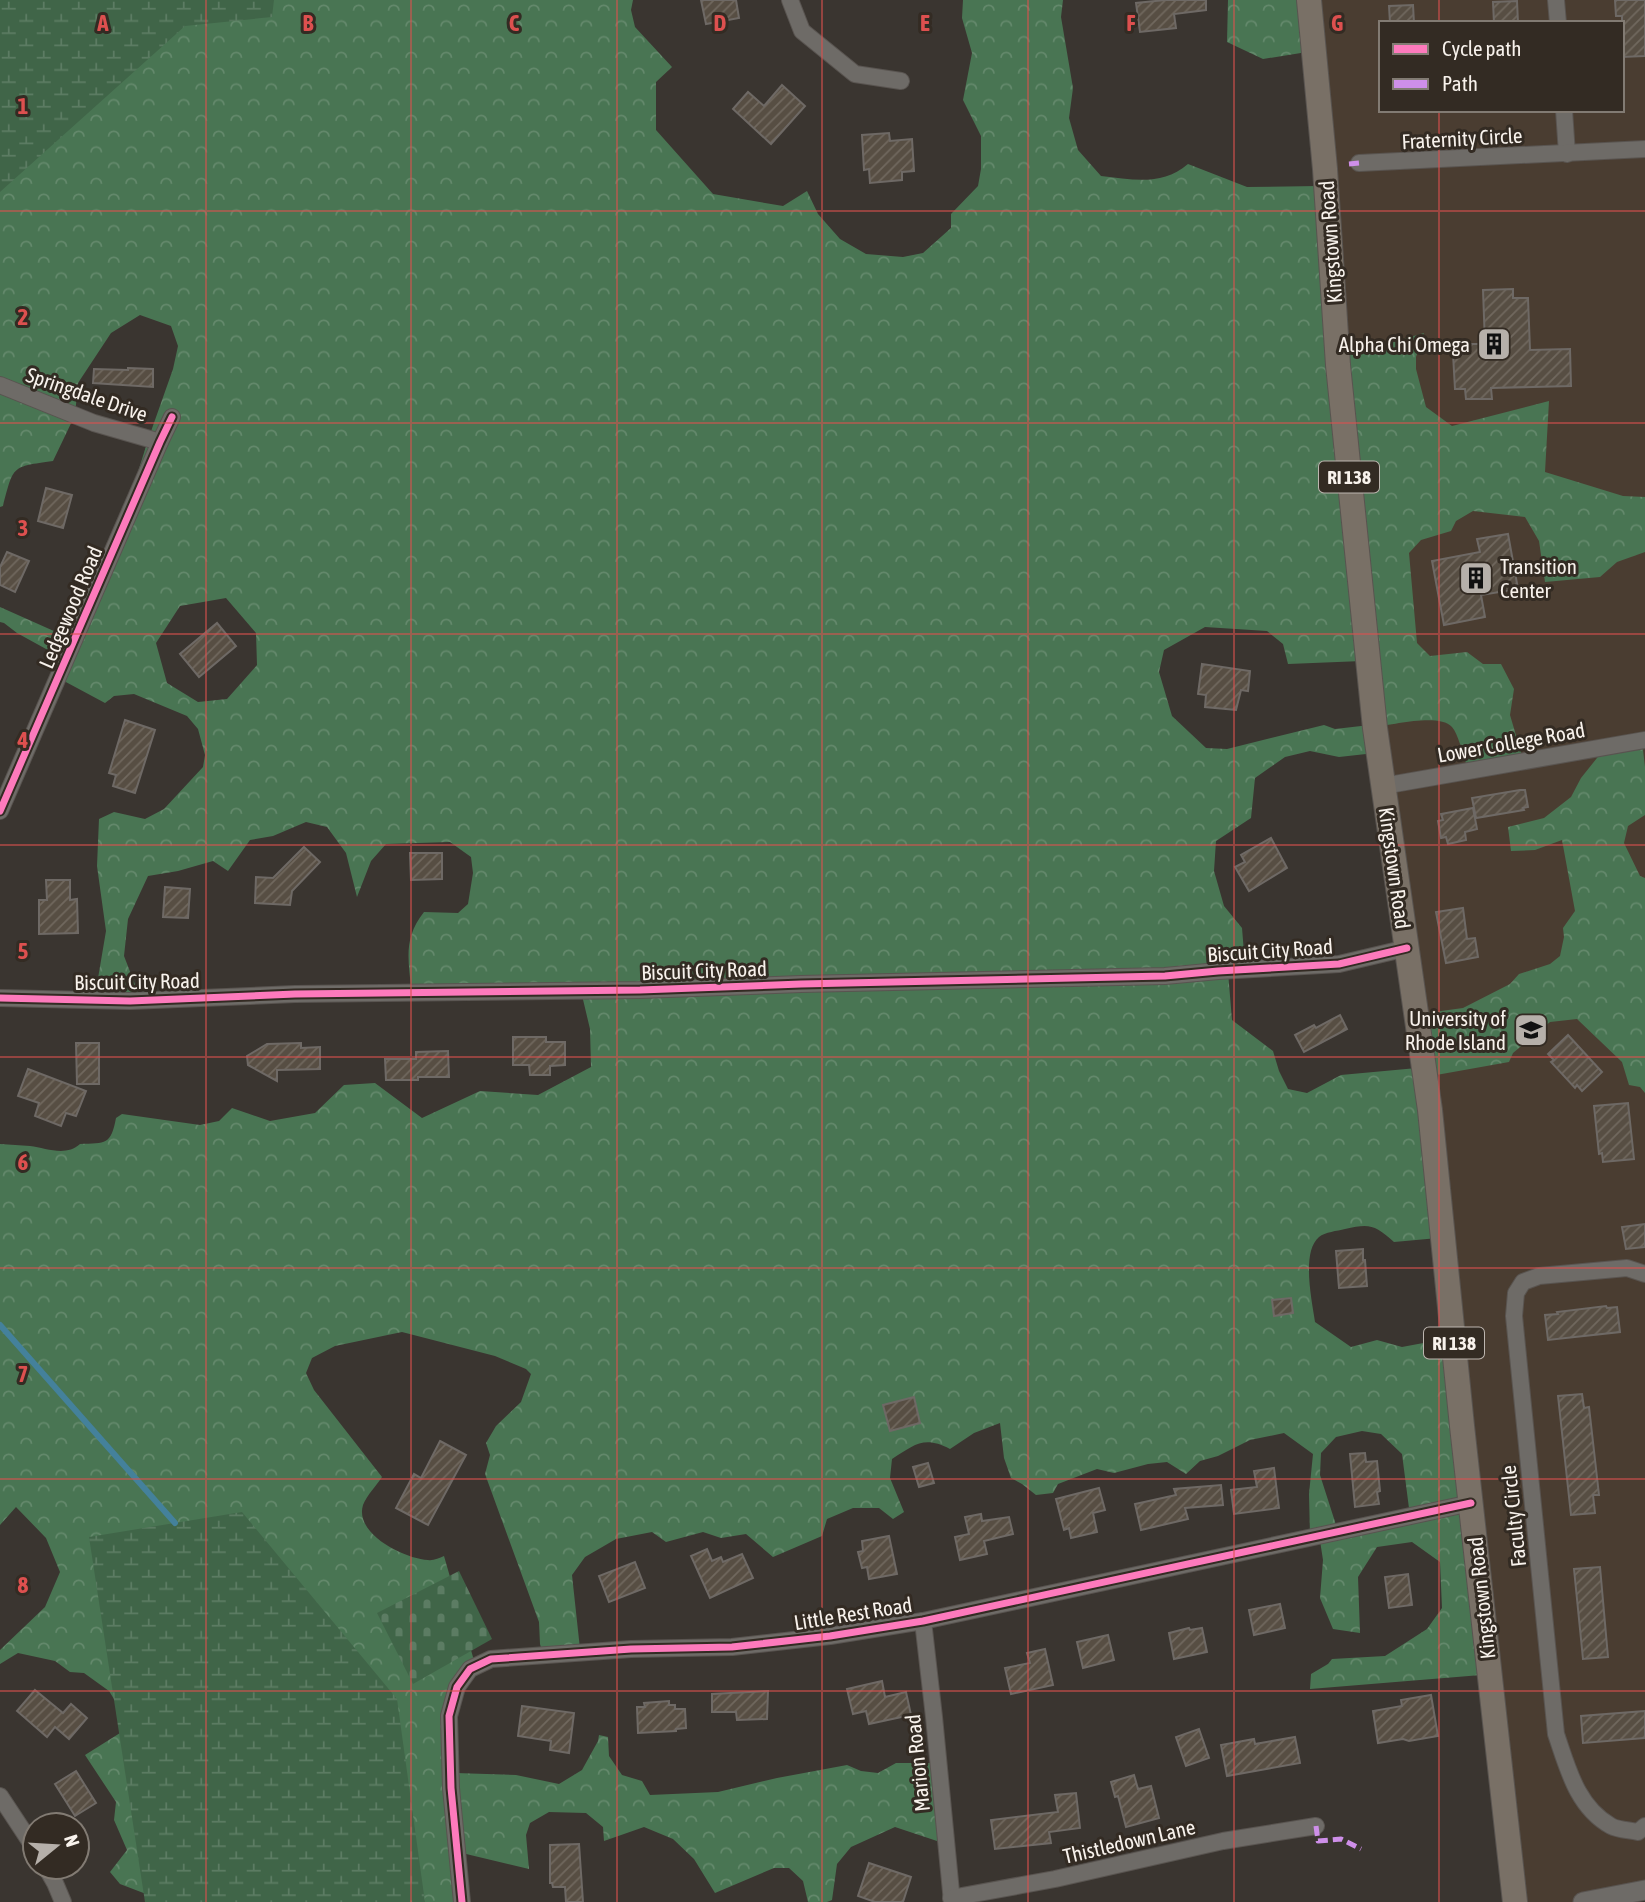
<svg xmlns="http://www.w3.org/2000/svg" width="1645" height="1902" font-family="'Asap Condensed',sans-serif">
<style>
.built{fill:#4a3d31;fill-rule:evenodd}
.forest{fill:url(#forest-crowns);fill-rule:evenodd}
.wetland{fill:url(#wetland-marsh)}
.cemetery{fill:url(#cemetery-stones)}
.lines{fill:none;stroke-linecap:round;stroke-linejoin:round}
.stream{stroke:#44819b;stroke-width:6}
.building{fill:url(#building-hatch);stroke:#6e6965;stroke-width:2}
.minor-casing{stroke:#595450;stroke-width:18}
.tertiary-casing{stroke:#595450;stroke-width:21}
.primary-casing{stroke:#595450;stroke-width:26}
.minor{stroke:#6e6b67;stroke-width:16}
.tertiary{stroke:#6e6b67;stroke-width:19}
.primary{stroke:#797066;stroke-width:24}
.quiet{stroke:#ce8fe9;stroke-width:5;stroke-dasharray:10 5;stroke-linecap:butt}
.cycleway-casing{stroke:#332b23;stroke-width:11}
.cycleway{stroke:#fd7abc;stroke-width:7}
.grid{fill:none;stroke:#dd504f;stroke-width:2;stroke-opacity:0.55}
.labels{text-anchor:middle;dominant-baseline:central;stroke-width:6;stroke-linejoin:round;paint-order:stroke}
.shield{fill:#332b23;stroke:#bdb6b0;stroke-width:2}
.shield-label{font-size:19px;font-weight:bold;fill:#f8f2ec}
.street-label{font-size:21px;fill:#f8f2ec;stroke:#332b23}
.poi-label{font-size:21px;fill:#f8f2ec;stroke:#332b23;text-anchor:end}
.grid-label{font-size:23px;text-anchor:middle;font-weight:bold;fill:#dd504f;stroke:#332b23;stroke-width:6;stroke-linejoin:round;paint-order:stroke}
</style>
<defs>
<pattern id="forest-crowns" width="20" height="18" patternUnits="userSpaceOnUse" patternTransform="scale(1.75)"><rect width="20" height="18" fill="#497553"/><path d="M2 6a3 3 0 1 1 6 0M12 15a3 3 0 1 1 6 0" fill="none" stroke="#64896c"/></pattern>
<pattern id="wetland-marsh" width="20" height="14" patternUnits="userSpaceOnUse" patternTransform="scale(1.75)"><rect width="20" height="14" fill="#406548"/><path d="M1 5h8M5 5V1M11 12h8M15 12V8" fill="none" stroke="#5c7c63"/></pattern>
<pattern id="cemetery-stones" width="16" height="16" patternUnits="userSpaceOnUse" patternTransform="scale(1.75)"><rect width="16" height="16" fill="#406548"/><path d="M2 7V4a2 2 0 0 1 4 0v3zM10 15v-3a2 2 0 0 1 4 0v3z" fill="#5c7c63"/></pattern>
<pattern id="building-hatch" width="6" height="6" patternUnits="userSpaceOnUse" patternTransform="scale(1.75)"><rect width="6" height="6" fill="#574e43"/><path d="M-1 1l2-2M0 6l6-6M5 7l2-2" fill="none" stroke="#70685e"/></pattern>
</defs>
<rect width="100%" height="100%" fill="#3a3530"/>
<path class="built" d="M1309 0H1645V1890L1583 1902H1515L1428 1112ZM1381 23H1622V110H1381Z"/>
<g class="forest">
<path d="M0 0H633L631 10 635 27 672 67 656 82V130L713 194 783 206 807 191 818 214 840 239 866 254 903 257 923 253 951 228V214L978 186 981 169V136L963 100 972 53 962 18 963 0H1063L1061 17 1073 88 1069 118 1078 150 1101 176C1132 179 1161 187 1188 164L1247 187 1319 186 1332 345 1380 346 1424 333 1416 357V369L1426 407 1452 426 1549 401 1545 472 1623 496 1645 497V552L1617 562 1600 577 1545 582 1539 541 1525 517 1473 511 1456 521 1451 531 1421 540 1409 553 1417 643 1430 656 1467 652 1483 664H1501L1514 689 1510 715 1523 759 1468 769C1464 759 1459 735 1452 727 1439 713 1393 725 1375 727V753L1339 757 1310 751 1285 757 1255 778 1251 818 1216 841 1214 871 1224 906 1242 928 1245 965 1228 972 1232 1020 1273 1051 1279 1071 1288 1089 1307 1093 1341 1075 1417 1068 1412 1015 1463 1008 1510 984 1519 974 1550 964 1560 956 1564 937 1563 928 1575 911 1562 840 1535 850 1511 851 1508 827 1544 818 1571 797 1581 778 1605 748 1642 741 1645 767V815L1628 826 1624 843 1640 876 1645 878V1093L1640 1087 1629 1085 1622 1062 1577 1019 1550 1022 1513 1053 1509 1062 1425 1077 1438 1238 1394 1242C1375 1225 1370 1223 1345 1229 1337 1231 1325 1232 1319 1237 1301 1252 1312 1301 1315 1322L1351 1347 1377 1340 1402 1347 1450 1338 1481 1675 1310 1689 1311 1674 1328 1664 1332 1659 1385 1656 1427 1629 1442 1608 1440 1562 1412 1542 1377 1547 1358 1577 1360 1633 1333 1629 1320 1598 1323 1560 1319 1534 1310 1535 1309 1494 1313 1454 1284 1433 1250 1440 1218 1456 1200 1461 1186 1474 1167 1462 1148 1464 1114 1473 1097 1469 1058 1484 1053 1493 1036 1495 1022 1484 1011 1478 1004 1458 1000 1423 974 1433 950 1449C924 1435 914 1445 892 1459L890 1478 904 1512 893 1519 879 1508H853L827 1519 822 1536 773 1557 746 1534 721 1538 703 1532 666 1542 652 1532 616 1539 585 1557 572 1575 580 1649 542 1651 540 1644 539 1622 485 1474 490 1455 486 1443 496 1426 521 1402 531 1374 526 1369 495 1356 402 1332 335 1346 312 1358 306 1373 314 1390 382 1477C377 1485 367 1495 363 1505 354 1534 405 1559 428 1560 433 1561 439 1558 444 1556L475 1664 451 1714 455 1773 516 1775 559 1784 582 1770 598 1741 599 1735 608 1737 609 1756 622 1775 642 1781 650 1795 718 1792 777 1778 847 1765 861 1771 878 1773 896 1763H938L946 1844 895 1827 851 1847 837 1864 832 1900 827 1902H808L803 1881 789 1868H774L715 1893 694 1859 673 1839 644 1827 604 1841 603 1827 586 1813 549 1812 530 1823 526 1835 529 1869 462 1853 464 1902H167L120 1884 110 1872 127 1850 114 1820 116 1802 85 1755 120 1733 124 1715 109 1691 84 1673 70 1672 55 1661 18 1653 0 1664V1650L45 1607 60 1572 46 1538 16 1507 0 1525V1144C10 1145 20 1145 30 1146 46 1148 66 1157 80 1144 106 1143 111 1145 116 1118L122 1114 200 1125 219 1121 232 1108 270 1121 315 1113 344 1085 375 1083 422 1118 480 1091 538 1095 591 1067 590 1029 581 991 411 987C408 958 404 937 424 912L458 913 468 904 473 873 471 857 450 842 386 844 371 861 357 897 346 853 327 827 306 822 273 836 250 840 228 871 213 861 178 871 148 876 128 919 124 956 141 1000 95 996 106 931 97 866 99 819 114 812 145 819 164 809 203 767 205 755 198 729 187 716 134 694 114 696 105 703 64 681 66 660 17 633 4 623 0 622V607L74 640 105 576 149 437 173 369 178 346 171 326 140 315 111 333 78 383 75 415 53 461C11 467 14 465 3 506L0 507ZM226 598 256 633 257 665 227 699 198 702 167 683 156 643 180 606ZM1205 627 1267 631 1283 644 1288 664 1362 661 1370 725 1335 729 1324 725 1227 749 1206 748 1172 716 1159 672 1164 650ZM1362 1431 1381 1434 1402 1454 1410 1516 1337 1528 1320 1475 1321 1453 1336 1437Z"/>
<path d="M1228 0H1306L1307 52 1263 59 1227 42Z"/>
</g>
<g class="wetland">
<path d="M0 0H274L272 17 185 26 0 192Z"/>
<path d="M242 1512 397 1699 425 1902H145L89 1537Z"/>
</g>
<path class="cemetery" d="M459 1571 492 1639 413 1684 377 1613Z"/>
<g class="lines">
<path class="stream" d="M0 1325 175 1523"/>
</g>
<g class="building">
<path d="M701 0H736L739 18 706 24Z"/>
<path d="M1165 0H1206V10L1174 14 1176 28 1140 32 1136 3Z"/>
<path d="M1615 0H1645V56L1622 57V16H1616Z"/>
<path d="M1517 1 1518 23H1494L1493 2Z"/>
<path d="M1413 5 1414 23H1390L1389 6Z"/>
<path d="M782 85 805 106 771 144 733 109 748 92 764 106Z"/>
<path d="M889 133 890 141 912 139 914 171 902 172V180L870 183 869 169 864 170 862 135Z"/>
<path d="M1513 289V298H1528L1530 350 1570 349 1571 386 1491 388 1492 399H1466L1465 389H1455L1453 354H1463V344H1485L1483 290Z"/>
<path d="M128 368 153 369V387L93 383 94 369 128 370Z"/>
<path d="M46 488 72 495 63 528 38 521Z"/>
<path d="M1508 534 1518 589 1481 595 1485 617 1444 625 1432 561 1480 552 1477 539Z"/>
<path d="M7 552 29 561 15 592 0 585V567Z"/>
<path d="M217 623 236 646 199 677 180 654Z"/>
<path d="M1202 664 1250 671 1248 691 1241 690 1236 710 1205 707 1206 695 1198 694Z"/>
<path d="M125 720 155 730 135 793 113 786 116 775 109 773Z"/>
<path d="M1520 790H1525L1528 807 1523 808 1524 810 1476 818 1472 798Z"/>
<path d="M1473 808 1477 829 1465 832 1466 840 1448 844 1446 837 1441 838 1438 821 1443 820 1441 814Z"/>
<path d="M1271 838 1287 868 1249 891 1235 867 1245 862 1241 855Z"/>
<path d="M304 847 320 862 292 891 290 905 255 903 256 877 273 878Z"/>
<path d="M410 853H442V879L411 880Z"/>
<path d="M46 880H70V900L77 899 78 933 39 934V900H47Z"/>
<path d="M165 887 190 889 188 918 163 917Z"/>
<path d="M1463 908 1467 939 1475 938 1478 957 1446 963 1436 912Z"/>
<path d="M1340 1015 1347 1029 1304 1052 1295 1035 1314 1025 1316 1028Z"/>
<path d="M1568 1035 1602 1072 1582 1091 1577 1085 1575 1088 1551 1062 1554 1060 1548 1054Z"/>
<path d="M513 1037H546V1042H565V1065L550 1066V1075H530L529 1065H513Z"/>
<path d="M76 1043H99V1084H77Z"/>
<path d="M301 1043V1048L320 1047V1069L277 1070V1081L248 1065 247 1056 267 1044Z"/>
<path d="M448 1051 449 1077H418V1080H386L385 1059H416V1052Z"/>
<path d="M28 1069 86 1091 76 1116 66 1113 61 1126 35 1116 39 1103 18 1096Z"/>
<path d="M1628 1103 1634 1159 1603 1162 1602 1153 1599 1154 1594 1106Z"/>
<path d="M1645 1224V1247L1626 1249 1622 1227Z"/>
<path d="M1363 1249V1260H1365L1367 1286 1339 1288 1336 1251Z"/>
<path d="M1291 1298 1293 1313 1274 1316 1272 1300Z"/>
<path d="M1606 1306 1607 1308 1617 1307 1620 1332 1548 1340 1545 1315 1558 1314 1557 1312Z"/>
<path d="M1582 1394 1584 1408 1589 1407 1599 1495H1593L1595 1513 1571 1515 1558 1396Z"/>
<path d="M914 1397 920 1423 890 1431 883 1405Z"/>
<path d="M440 1441 466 1455 428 1525 396 1508 414 1474 421 1478Z"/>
<path d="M1365 1453 1366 1462 1377 1461 1380 1491 1377 1492 1379 1504 1355 1507 1350 1454Z"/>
<path d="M928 1463 934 1483 919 1487 913 1467Z"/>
<path d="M1274 1468 1279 1508 1234 1514 1231 1490 1257 1487 1254 1471Z"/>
<path d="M1221 1485 1223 1505 1185 1508 1188 1519 1141 1530 1135 1504 1176 1495 1174 1489Z"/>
<path d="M1099 1488 1105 1510 1093 1513 1097 1532 1071 1538 1069 1528 1064 1530 1056 1499Z"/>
<path d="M981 1514 982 1521 1009 1517 1013 1534 984 1541 987 1554 960 1560 955 1537 969 1534 965 1517Z"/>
<path d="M889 1536 897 1574 869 1579 867 1567 862 1568 858 1552 863 1551 862 1541Z"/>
<path d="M707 1549 712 1561 721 1557 723 1562 742 1554 753 1578 710 1598 691 1556Z"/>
<path d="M635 1562 645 1588 609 1602 599 1576Z"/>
<path d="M1600 1567 1608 1657 1583 1659 1574 1569Z"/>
<path d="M1408 1574 1412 1605 1389 1608 1385 1577Z"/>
<path d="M1280 1604 1285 1628 1254 1635 1249 1610Z"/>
<path d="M1189 1628 1190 1630 1202 1628 1207 1652 1174 1659 1169 1633Z"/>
<path d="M1108 1635 1114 1660 1083 1668 1077 1642Z"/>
<path d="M1045 1649 1053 1685 1011 1694 1005 1668 1030 1663 1027 1653Z"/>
<path d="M882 1681 885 1697 906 1692 911 1715 869 1724 866 1711 853 1714 847 1689Z"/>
<path d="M35 1690 63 1713 71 1704 87 1718 69 1739 55 1727 47 1737 17 1711Z"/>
<path d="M768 1691 767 1719 737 1720 736 1712H712V1694Z"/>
<path d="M1431 1695 1438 1736 1409 1741 1403 1739 1378 1743 1373 1711 1402 1706 1401 1700Z"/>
<path d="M669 1701V1705H675V1709H685L686 1728 676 1729V1731L638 1733 637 1707H645L644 1703Z"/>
<path d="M522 1706 574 1713 569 1753 550 1750 551 1741 518 1736Z"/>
<path d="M1645 1711V1738L1583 1743 1581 1716Z"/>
<path d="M1199 1729 1209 1758 1186 1766 1176 1737Z"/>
<path d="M1295 1737 1300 1763 1227 1776 1221 1745 1254 1739 1255 1744Z"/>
<path d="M76 1771 96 1803 75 1816 55 1784Z"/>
<path d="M1134 1775 1138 1789 1151 1786 1159 1818 1126 1827 1118 1796 1115 1797 1111 1782Z"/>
<path d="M1076 1793 1080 1828 1049 1832 1051 1843 995 1849 991 1820 1058 1812 1055 1795Z"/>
<path d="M579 1844 583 1902H566L565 1887H553L552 1883H550V1845Z"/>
<path d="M869 1863 911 1877 903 1902H875L858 1896Z"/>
</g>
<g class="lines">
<g class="minor-casing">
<g id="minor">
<path d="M790 0 802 31 855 74 901 81"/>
<path d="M1556 0 1558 23"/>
<path d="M1564 110 1567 154"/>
<path d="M1359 163 1645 149"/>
<path d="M0 385 94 423 160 442"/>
<path d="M1383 786 1645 740"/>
<path d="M0 811 160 442 172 417"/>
<path d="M0 998 130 1001 295 994 640 990 801 984 1165 976 1218 971 1339 964 1407 948"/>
<path d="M1645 1274 1627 1268 1539 1276 1523 1282 1516 1293 1514 1316 1556 1734C1568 1769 1577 1807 1611 1826 1618 1830 1629 1830 1638 1832L1645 1826"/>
<path d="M923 1621 934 1717 952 1902"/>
<path d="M0 1796 35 1849"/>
<path d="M46 1867 55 1883 63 1902"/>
<path d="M951 1898 1055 1879 1223 1841 1316 1826"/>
<path d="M462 1902 451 1788 449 1716 457 1687 470 1669 491 1659 631 1649 732 1647 830 1636 923 1621 1471 1503"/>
</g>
</g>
<g class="tertiary-casing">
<path id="tertiary" d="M1583 1902 1645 1890"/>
</g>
<g class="primary-casing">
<path id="primary" d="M1309 0 1325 169 1338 365 1375 728 1430 1110 1462 1426 1515 1902"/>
</g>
<use href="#minor" class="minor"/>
<use href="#tertiary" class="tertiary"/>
<use href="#primary" class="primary"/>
<g class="quiet">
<path d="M1349 164 1359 163"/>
<path d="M1316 1826 1318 1841 1341 1839 1361 1849"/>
</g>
<g class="cycleway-casing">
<g id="cycleway">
<path d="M0 811 160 442 172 417"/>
<path d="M0 998 130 1001 295 994 640 990 801 984 1165 976 1218 971 1339 964 1407 948"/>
<path d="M462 1902 451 1788 449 1716 457 1687 470 1669 491 1659 631 1649 732 1647 830 1636 923 1621 1471 1503"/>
</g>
</g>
<use href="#cycleway" class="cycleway"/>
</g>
<path class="grid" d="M206 0V1902M411 0V1902M617 0V1902M822 0V1902M1028 0V1902M1234 0V1902M1439 0V23M1439 110V1902M0 211H1645M0 423H1645M0 634H1645M0 845H1645M0 1057H1645M0 1268H1645M0 1479H1645M0 1691H1645"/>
<defs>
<g id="building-square" transform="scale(1.75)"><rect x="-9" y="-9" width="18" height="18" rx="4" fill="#b6b0aa" stroke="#332b23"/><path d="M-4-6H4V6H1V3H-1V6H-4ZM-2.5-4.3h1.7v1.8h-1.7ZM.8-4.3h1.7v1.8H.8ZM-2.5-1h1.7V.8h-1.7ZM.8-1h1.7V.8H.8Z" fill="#111"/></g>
<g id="university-square" transform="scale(1.75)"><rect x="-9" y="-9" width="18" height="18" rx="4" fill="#b6b0aa" stroke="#332b23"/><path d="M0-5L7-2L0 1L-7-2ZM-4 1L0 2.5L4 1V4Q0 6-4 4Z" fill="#111"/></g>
</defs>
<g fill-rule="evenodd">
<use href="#building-square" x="1494" y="344"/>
<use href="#building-square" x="1476" y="578"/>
<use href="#university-square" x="1531" y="1030"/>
</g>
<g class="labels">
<g class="shield">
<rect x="1319" y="461.5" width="60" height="31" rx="5"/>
<rect x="1424" y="1327.5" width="60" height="31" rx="5"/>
</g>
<g class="shield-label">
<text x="1349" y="477">RI 138</text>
<text x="1454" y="1343">RI 138</text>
</g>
<g class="street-label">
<text transform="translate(1462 138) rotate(-3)">Fraternity Circle</text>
<text transform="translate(1330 242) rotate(-94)">Kingstown Road</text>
<text transform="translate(87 394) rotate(19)">Springdale Drive</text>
<text transform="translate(70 607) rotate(-67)">Ledgewood Road</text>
<text transform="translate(1511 742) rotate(-10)">Lower College Road</text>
<text transform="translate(1395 868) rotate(82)">Kingstown Road</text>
<text transform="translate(1270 950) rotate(-4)">Biscuit City Road</text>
<text transform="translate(704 970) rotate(-2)">Biscuit City Road</text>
<text transform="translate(137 981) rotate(-1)">Biscuit City Road</text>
<text transform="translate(1513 1516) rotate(-96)">Faculty Circle</text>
<text transform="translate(1481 1598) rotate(-96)">Kingstown Road</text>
<text transform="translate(853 1613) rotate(-9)">Little Rest Road</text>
<text transform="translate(917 1763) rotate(-96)">Marion Road</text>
<text transform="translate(1129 1841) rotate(-13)">Thistledown Lane</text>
</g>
<g class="poi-label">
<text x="1470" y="344">Alpha Chi Omega</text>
<text x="1500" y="566" text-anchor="start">Transition<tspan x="1500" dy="24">Center</tspan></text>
<text x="1506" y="1018">University of<tspan x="1506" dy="24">Rhode Island</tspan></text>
</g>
</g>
<g class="grid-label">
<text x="103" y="31">A</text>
<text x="308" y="31">B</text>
<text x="514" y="31">C</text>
<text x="720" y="31">D</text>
<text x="925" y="31">E</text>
<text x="1131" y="31">F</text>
<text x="1337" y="31">G</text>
<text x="23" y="114">1</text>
<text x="23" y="325">2</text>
<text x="23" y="536">3</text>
<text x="23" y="748">4</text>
<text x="23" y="959">5</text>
<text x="23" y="1170">6</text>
<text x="23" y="1382">7</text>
<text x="23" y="1593">8</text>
</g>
<rect x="1379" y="21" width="245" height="91" fill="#332b23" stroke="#827b73" stroke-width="2"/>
<rect x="1393" y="44" width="35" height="10" fill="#fd7abc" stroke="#827b73" stroke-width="2"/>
<text x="1442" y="56" font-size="21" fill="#f8f2ec">Cycle path</text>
<rect x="1393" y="79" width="35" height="10" fill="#ce8fe9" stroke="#827b73" stroke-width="2"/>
<text x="1442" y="91" font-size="21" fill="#f8f2ec">Path</text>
<g transform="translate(56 1846) rotate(72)"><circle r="33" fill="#332b23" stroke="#827b73" stroke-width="2"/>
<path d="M0-5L12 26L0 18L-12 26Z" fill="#b6b0aa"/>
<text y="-10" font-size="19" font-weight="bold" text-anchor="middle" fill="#f8f2ec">N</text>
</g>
</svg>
